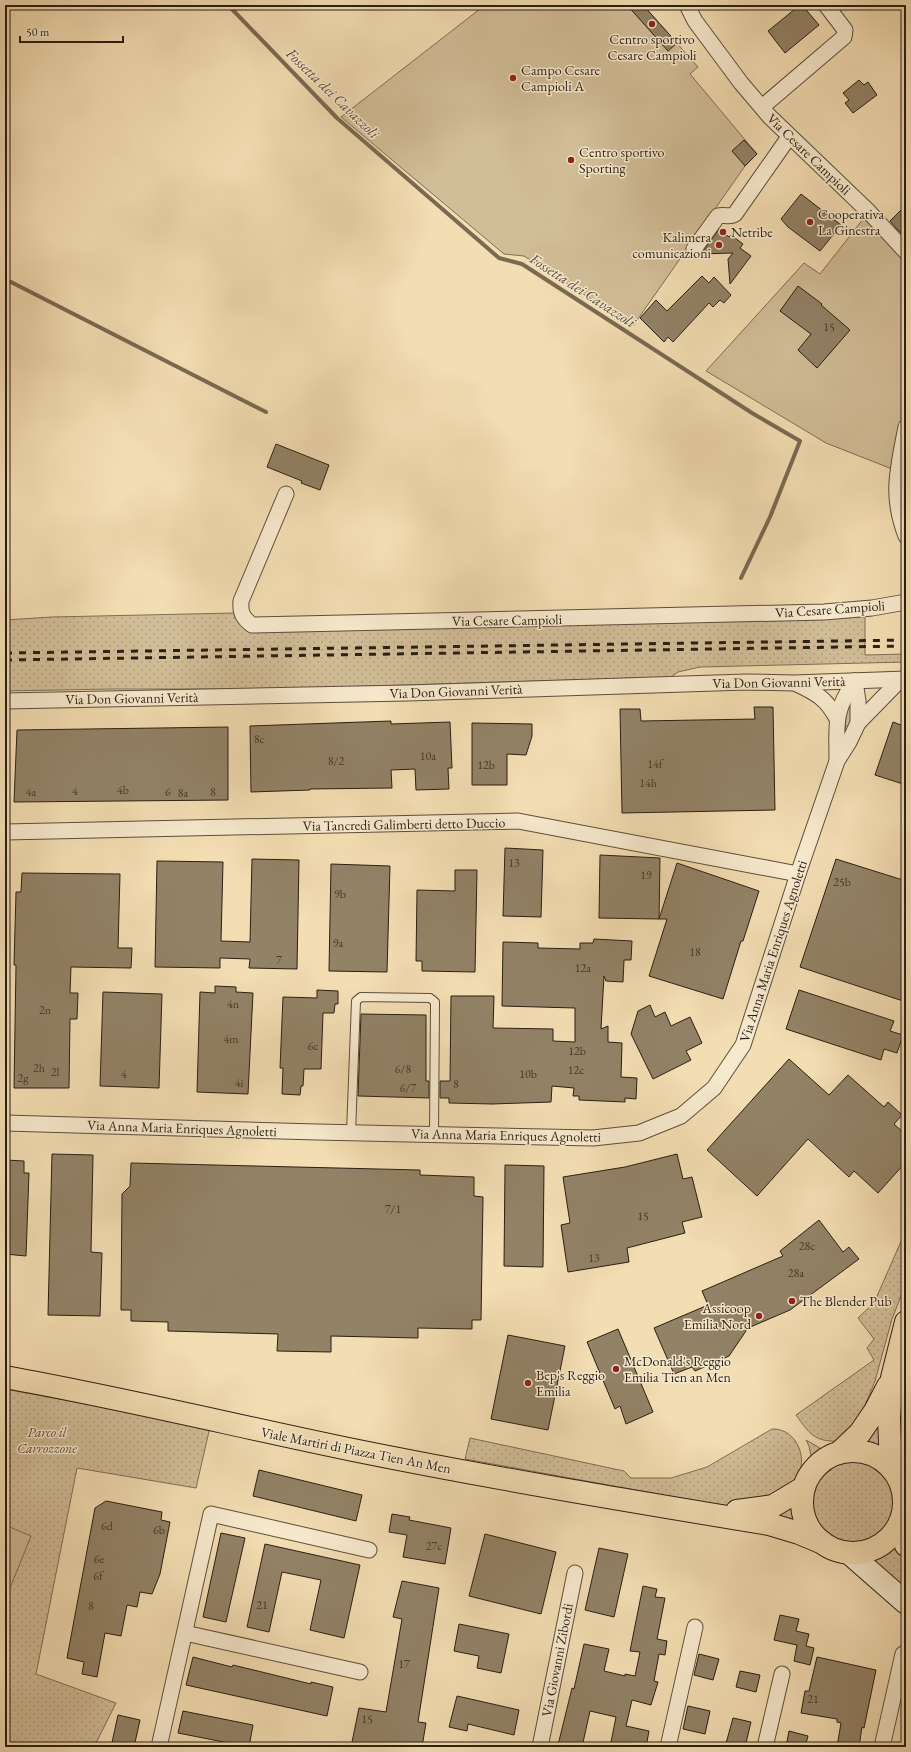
<svg xmlns="http://www.w3.org/2000/svg" width="911" height="1752" font-family="'EB Garamond',serif">
<style>
.grass{fill:url(#grass-dots);stroke:#7d6e55}
.forest{fill:url(#forest-crowns);stroke:#7d6e55}
.garden{fill:#d1bd97;stroke:#7d6e55}
.lines{fill:none;stroke-linecap:round;stroke-linejoin:round}
.stream{stroke:#796a52;stroke-width:4}
.building{fill:#928266;stroke:#291f13}
.lane-casing{stroke:#5c4e3b;stroke-width:10}
.street-casing{stroke:#5c4e3b;stroke-width:17}
.secondary-casing{stroke:#291f13;stroke-width:24}
.primary-casing{stroke:#291f13;stroke-width:24}
.highway-casing{stroke:#291f13;stroke-width:24}
.lane{stroke:#f7e9cd;stroke-width:8}
.street{stroke:#f7e9cd;stroke-width:15}
.secondary{stroke:#f7e9cd;stroke-width:22}
.primary{stroke:#f3ddb2;stroke-width:22}
.highway{stroke:#f3ddb2;stroke-width:22}
.rail{stroke:#291f13;stroke-width:3;stroke-dasharray:7 7;stroke-linecap:butt}
.poi-dot{fill:#8f2418;stroke:#f7e9cd;stroke-width:1.5}
.labels{text-anchor:middle;dominant-baseline:central;stroke-width:3;stroke-linejoin:round;paint-order:stroke}
.number-label{font-size:12px;fill:#433828}
.poi-label{font-size:14px;fill:#291f13;stroke:#f7e9cd;text-anchor:start}
.street-label{font-size:14px;fill:#291f13;stroke:#f7e9cd}
.park-label{font-size:14px;font-style:italic;fill:#5b4e3b;stroke:#f7e9cd}
.water-label{font-size:15px;font-style:italic;fill:#584b38;stroke:#f7e9cd}
</style>
<defs>
<pattern id="grass-dots" width="8" height="8" patternUnits="userSpaceOnUse"><rect width="8" height="8" fill="#d1bd97"/><path d="M2 2h.1M6 6h.1" fill="none" stroke="#b3a281" stroke-width="1.8" stroke-linecap="round"/></pattern>
<pattern id="forest-crowns" width="20" height="18" patternUnits="userSpaceOnUse"><rect width="20" height="18" fill="#d1bd97"/><path d="M2 6a3 3 0 1 1 6 0M12 15a3 3 0 1 1 6 0" fill="none" stroke="#b3a281"/></pattern>
</defs>
<rect width="100%" height="100%" fill="#f3ddb2"/>
<filter id="stains"><feTurbulence type="fractalNoise" baseFrequency=".005" numOctaves="4"/><feColorMatrix values="0 0 0 0 .2 0 0 0 0 .09 0 0 0 0 .02 0 0 0 .5 -.17"/></filter>
<radialGradient id="worn" r=".72"><stop offset=".6" stop-color="#630" stop-opacity="0"/><stop offset="1" stop-color="#630" stop-opacity=".3"/></radialGradient>
<g class="grass">
<path d="M235 613 240 620 865 613V655L906 654V662L700 667 678 672 671 677 272 689H113L5 691V620L52 617Z"/>
<path d="M848 704C857 713 849 726 845 736L846 709Z"/>
<path d="M906 1230V1283L892 1319 875 1381 859 1420 838 1441C814 1442 809 1433 796 1415L874 1360 867 1348 874 1339 858 1318 874 1303Z"/>
<path d="M5 1389 210 1427 196 1488 77 1468 36 1674 116 1703 94 1747H5Z"/>
<path d="M885 1406 881 1449 865 1441Z"/>
<path d="M772 1429C799 1428 811 1465 793 1483 784 1492 764 1502 752 1504 743 1506 733 1505 724 1506L465 1459 470 1438 624 1471 631 1478H671L707 1467Z"/>
<path d="M806 1440 820 1448 811 1456 809 1446Z"/>
<circle cx="853" cy="1500" r="42"/>
<path d="M796 1500 798 1517 806 1531 767 1516Z"/>
<path d="M898 1542 906 1564V1594L872 1559 888 1552Z"/>
</g>
<path class="forest" d="M906 1370V1475C893 1437 900 1409 906 1370Z"/>
<g class="garden">
<path d="M485 5H643L698 67 690 74 757 154 745 166 633 326 524 256 504 254 341 117Z"/>
<path d="M867 214 906 257V404L892 469 826 443 706 371 804 263 820 274Z"/>
<path d="M5 1525 31 1536 8 1593 5 1592Z"/>
</g>
<g class="lines">
<g class="stream">
<path d="M228 5 337 118 499 258 522 264 752 413 800 441 770 517 741 578"/>
<path d="M5 279 266 412"/>
</g>
</g>
<g class="building">
<path d="M627 5H643L677 43 668 51Z"/>
<path d="M800 5H802L819 25 785 53 768 31Z"/>
<path d="M859 80 864 85 868 82 877 95 853 113 845 103 849 100 843 93Z"/>
<path d="M744 140 757 154 745 166 732 151Z"/>
<path d="M801 194 841 225 820 251 788 227 781 219Z"/>
<path d="M906 205V239L890 221Z"/>
<path d="M719 229 729 237 731 235 743 244 740 248 751 256 730 284 728 259 733 253 701 254Z"/>
<path d="M702 276 709 283 714 277 731 295 724 303 720 300 713 307 709 303 673 342 668 337 664 342 640 318 656 300 667 311Z"/>
<path d="M798 286 822 304 821 305 850 330 817 368 798 350 811 334 780 311Z"/>
<path d="M276 444 329 465 320 490 301 483 302 481 267 467Z"/>
<path d="M754 707H773L775 810 622 813 620 709H640L641 721 755 719Z"/>
<path d="M391 721V724L450 722 452 768H448L449 789 416 790 415 769 391 770 392 788 310 789V790L251 792 250 726Z"/>
<path d="M893 722 906 727V785L875 775Z"/>
<path d="M472 723 532 724V736L526 755 507 754V785H472Z"/>
<path d="M228 727V800L14 802 17 730Z"/>
<path d="M505 848 543 850 541 917 503 916Z"/>
<path d="M600 855 660 858 659 919 599 918Z"/>
<path d="M252 859 299 860 297 969 249 968 250 959 220 958V968L155 967 157 861 223 862 221 941 250 942Z"/>
<path d="M836 859 906 881V1002L800 967Z"/>
<path d="M677 863 759 891 743 941H741L723 999 649 976 667 919H659Z"/>
<path d="M331 864 390 866 387 972 329 971Z"/>
<path d="M455 870H477L475 972 422 971V961H416L417 890 455 891Z"/>
<path d="M22 873 120 874 118 948H132L131 968 71 967 70 993H78L77 1019H70L69 1088H14L16 965H14L16 892H21Z"/>
<path d="M594 939 632 941 631 960H624L623 982 606 981 604 976 601 1029 608 1026V1042L622 1043 621 1077 637 1078 636 1099 625 1098V1102L579 1100V1096H573L574 1088 552 1086 551 1102 492 1104 449 1103V1098H440V1081H450L451 996H494L493 1028 553 1029V1041L575 1042V1008L502 1006 503 942 538 943V948L580 949V943H593Z"/>
<path d="M215 986 236 987V992L253 993 248 1094 197 1092 200 992 215 993Z"/>
<path d="M317 990 338 991V1004H335L334 1013H323L321 1069H304L303 1086H301L300 1095 282 1094 283 1068H280L283 997 317 998Z"/>
<path d="M799 990 894 1021 890 1031 903 1035 897 1053 884 1049 881 1060 786 1029Z"/>
<path d="M103 992 162 994 159 1088 100 1086Z"/>
<path d="M650 1005 655 1017 665 1012 671 1026 690 1017 702 1043 686 1051 691 1060 653 1079 631 1034 638 1011Z"/>
<path d="M361 1014 426 1015V1081H429V1098L358 1096Z"/>
<path d="M789 1059 829 1095 848 1075 884 1107 888 1102 902 1115 894 1124 906 1135V1162L878 1193 854 1171 849 1177 808 1139 757 1196 707 1150Z"/>
<path d="M52 1154 93 1155 91 1252 102 1253 100 1316 48 1315Z"/>
<path d="M677 1154 683 1179 692 1177 702 1217 682 1222 685 1233 627 1248 629 1262 568 1272 561 1225 570 1223 563 1177 625 1167Z"/>
<path d="M5 1160 24 1161V1173H29L26 1256 5 1254Z"/>
<path d="M131 1163 420 1170V1175L474 1177V1196L483 1197 481 1320H472V1329L418 1328V1338L331 1336V1352L277 1351 278 1334 168 1331V1322L131 1321V1310H121L122 1194 130 1186Z"/>
<path d="M505 1165 544 1166 543 1267 504 1266Z"/>
<path d="M819 1220 843 1252 849 1247 859 1259 790 1310 748 1328 729 1356 695 1371 692 1367 674 1374 654 1328 708 1305 702 1291 783 1256 780 1251Z"/>
<path d="M618 1329 653 1412 626 1424 620 1406 615 1409 587 1342Z"/>
<path d="M508 1335 565 1346 548 1430 491 1419Z"/>
<path d="M259 1470 362 1495 356 1521 253 1496Z"/>
<path d="M106 1501 162 1512 161 1520 170 1522 160 1574 152 1594 140 1592 137 1607 127 1605 121 1636 105 1633 97 1677 82 1674 84 1662 67 1658 95 1508Z"/>
<path d="M392 1514 410 1517 409 1520 451 1528 445 1564 403 1557 407 1535 389 1532Z"/>
<path d="M221 1533 245 1538 226 1622 203 1617Z"/>
<path d="M485 1534 556 1552 541 1614 469 1596Z"/>
<path d="M265 1544 360 1565 344 1638 310 1630 321 1580 282 1572 269 1632 247 1627Z"/>
<path d="M599 1548 628 1554 614 1617 585 1610Z"/>
<path d="M402 1581 439 1588 418 1722 426 1723 422 1747H351L359 1708 386 1712 402 1619 393 1617Z"/>
<path d="M643 1586 657 1589 655 1597 665 1598 657 1639 667 1641 665 1655 659 1654 654 1681 658 1682 651 1705 632 1700 626 1726 649 1731 646 1747H610L616 1717 590 1711 582 1747 558 1745 572 1688 574 1689 584 1644 609 1649 604 1671 625 1676V1674L635 1676 640 1652 630 1651Z"/>
<path d="M780 1615 799 1619 796 1631 809 1634 806 1646 814 1648 810 1665 794 1661 797 1645 774 1640Z"/>
<path d="M459 1624 509 1634 501 1673 477 1668 479 1656 454 1651Z"/>
<path d="M699 1654 719 1659 713 1680 694 1675Z"/>
<path d="M193 1657 232 1667 233 1665 311 1684V1682L333 1687 327 1716 186 1685Z"/>
<path d="M817 1657 876 1670 864 1728 862 1727 859 1747H837L841 1723 837 1722V1719L801 1713 805 1691H809Z"/>
<path d="M740 1671 760 1675 756 1692 736 1687Z"/>
<path d="M457 1696 519 1710 514 1735 468 1724 467 1731 449 1727Z"/>
<path d="M688 1706 710 1711 705 1734 683 1729Z"/>
<path d="M183 1711 253 1725 249 1747 178 1733Z"/>
<path d="M118 1715 140 1720 134 1747H111Z"/>
<path d="M733 1718 751 1722 745 1747H725Z"/>
<path d="M789 1731 808 1736 805 1747H786Z"/>
</g>
<g class="lines">
<g class="lane-casing">
<path id="lane" d="M351 1133 356 1001 361 997 430 998 435 1002 434 1135"/>
</g>
<g class="street-casing">
<g id="street">
<path d="M687 5 695 21 741 83 769 116 869 212 906 252"/>
<path d="M762 107 844 37 845 30 826 5"/>
<path d="M694 249 718 216C725 214 729 218 735 214L789 137"/>
<path d="M906 427C898 469 890 495 906 536"/>
<path d="M286 494 241 601C240 613 243 618 252 625L824 612 872 608 906 602"/>
<path d="M797 684C816 693 827 699 837 719"/>
<path d="M5 701 408 693 746 682 794 683 906 679"/>
<path d="M858 723 900 680"/>
<path d="M837 760C837 725 833 711 855 681"/>
<path d="M5 832 518 821 798 874"/>
<path d="M5 1123 317 1132 593 1138 639 1133 681 1116 714 1088 743 1045 798 874 837 761 849 742 858 723V701L855 681"/>
<path d="M185 1633 360 1672"/>
<path d="M159 1747 211 1514 369 1550"/>
<path d="M540 1747 575 1573"/>
<path d="M668 1747 695 1627"/>
<path d="M765 1747 782 1674"/>
<path d="M882 1747 903 1654"/>
</g>
</g>
<g class="secondary-casing">
<g id="secondary">
<path d="M900 1523 906 1545"/>
<path d="M849 1553 906 1603"/>
</g>
</g>
<g class="primary-casing">
<g id="primary">
<path d="M5 1377C122 1398 237 1426 353 1450 491 1478 630 1501 769 1524L799 1533 823 1543"/>
<circle cx="853" cy="1502" r="51"/>
<path d="M737 1511 773 1506 803 1488"/>
</g>
</g>
<g class="highway-casing">
<g id="highway">
<path d="M840 1452 860 1433 875 1411 888 1386"/>
<path d="M891 1467 889 1418 892 1378 906 1322"/>
</g>
</g>
<use href="#lane" class="lane"/>
<use href="#street" class="street"/>
<use href="#secondary" class="secondary"/>
<use href="#primary" class="primary"/>
<use href="#highway" class="highway"/>
<g class="rail">
<path d="M5 653 906 640"/>
<path d="M5 660 906 646"/>
</g>
</g>
<g class="poi-dot">
<circle cx="652" cy="24" r="4"/>
<circle cx="513" cy="78" r="4"/>
<circle cx="571" cy="160" r="4"/>
<circle cx="810" cy="222" r="4"/>
<circle cx="723" cy="232" r="4"/>
<circle cx="719" cy="245" r="4"/>
<circle cx="792" cy="1301" r="4"/>
<circle cx="759" cy="1316" r="4"/>
<circle cx="616" cy="1369" r="4"/>
<circle cx="528" cy="1383" r="4"/>
</g>
<g class="labels">
<g class="number-label">
<text x="829" y="327">15</text>
<text x="259" y="739">8c</text>
<text x="428" y="756">10a</text>
<text x="336" y="761">8/2</text>
<text x="655" y="764">14f</text>
<text x="486" y="765">12b</text>
<text x="648" y="783">14h</text>
<text x="123" y="790">4b</text>
<text x="75" y="791">4</text>
<text x="31" y="792">4a</text>
<text x="168" y="792">6</text>
<text x="213" y="792">8</text>
<text x="183" y="793">8a</text>
<text x="514" y="863">13</text>
<text x="646" y="875">19</text>
<text x="842" y="882">25b</text>
<text x="340" y="894">9b</text>
<text x="338" y="943">9a</text>
<text x="695" y="952">18</text>
<text x="279" y="960">7</text>
<text x="583" y="968">12a</text>
<text x="233" y="1004">4n</text>
<text x="45" y="1010">2n</text>
<text x="231" y="1039">4m</text>
<text x="313" y="1046">6c</text>
<text x="577" y="1051">12b</text>
<text x="39" y="1068">2h</text>
<text x="403" y="1069">6/8</text>
<text x="576" y="1070">12c</text>
<text x="55" y="1072">2l</text>
<text x="124" y="1074">4</text>
<text x="528" y="1074">10b</text>
<text x="23" y="1078">2g</text>
<text x="239" y="1083">4i</text>
<text x="456" y="1084">8</text>
<text x="408" y="1088">6/7</text>
<text x="393" y="1209">7/1</text>
<text x="643" y="1216">15</text>
<text x="807" y="1246">28c</text>
<text x="594" y="1258">13</text>
<text x="796" y="1273">28a</text>
<text x="107" y="1526">6d</text>
<text x="159" y="1530">6b</text>
<text x="434" y="1546">27c</text>
<text x="99" y="1559">6e</text>
<text x="98" y="1576">6f</text>
<text x="262" y="1605">21</text>
<text x="91" y="1606">8</text>
<text x="404" y="1664">17</text>
<text x="813" y="1699">21</text>
<text x="367" y="1719">15</text>
</g>
<g class="poi-label">
<text x="652" y="39" text-anchor="middle">Centro sportivo<tspan x="652" dy="16">Cesare Campioli</tspan></text>
<text x="521" y="70">Campo Cesare<tspan x="521" dy="16">Campioli A</tspan></text>
<text x="579" y="152">Centro sportivo<tspan x="579" dy="16">Sporting</tspan></text>
<text x="818" y="214">Cooperativa<tspan x="818" dy="16">La Ginestra</tspan></text>
<text x="731" y="232">Netribe</text>
<text x="711" y="237" text-anchor="end">Kalimera<tspan x="711" dy="16">comunicazioni</tspan></text>
<text x="800" y="1301">The Blender Pub</text>
<text x="751" y="1308" text-anchor="end">Assicoop<tspan x="751" dy="16">Emilia Nord</tspan></text>
<text x="624" y="1361">McDonald's Reggio<tspan x="624" dy="16">Emilia Tien an Men</tspan></text>
<text x="536" y="1375">Bep's Reggio<tspan x="536" dy="16">Emilia</tspan></text>
</g>
<g class="street-label">
<text transform="translate(809 154) rotate(44)">Via Cesare Campioli</text>
<text transform="translate(830 609) rotate(-4)">Via Cesare Campioli</text>
<text transform="translate(507 620) rotate(-1)">Via Cesare Campioli</text>
<text transform="translate(779 682) rotate(-1)">Via Don Giovanni Verità</text>
<text transform="translate(456 691) rotate(-2)">Via Don Giovanni Verità</text>
<text transform="translate(132 698) rotate(-1)">Via Don Giovanni Verità</text>
<text transform="translate(404 824) rotate(-1)">Via Tancredi Galimberti detto Duccio</text>
<text transform="translate(773 951) rotate(-72)">Via Anna Maria Enriques Agnoletti</text>
<text transform="translate(182 1128) rotate(2)">Via Anna Maria Enriques Agnoletti</text>
<text transform="translate(506 1135) rotate(1)">Via Anna Maria Enriques Agnoletti</text>
<text transform="translate(356 1450) rotate(11)">Viale Martiri di Piazza Tien An Men</text>
<text transform="translate(557 1660) rotate(-79)">Via Giovanni Zibordi</text>
</g>
<g class="park-label">
<text x="47" y="1432">Parco il<tspan x="47" dy="16">Carrozzone</tspan></text>
</g>
<g class="water-label">
<text transform="translate(333 93) rotate(44)">Fossetta dei Cavazzoli</text>
<text transform="translate(583 290) rotate(33)">Fossetta dei Cavazzoli</text>
</g>
</g>
<rect width="911" height="1752" fill="none" stroke="#f3ddb2" stroke-width="20"/>
<rect x="6" y="6" width="899" height="1740" fill="none" stroke="#291f13" stroke-width="2"/>
<rect x="10" y="10" width="891" height="1732" fill="none" stroke="#291f13"/>
<path d="M20 36v6h103v-6" fill="none" stroke="#291f13" stroke-width="2"/>
<text x="26" y="36" font-size="12" fill="#291f13" stroke="#f7e9cd" stroke-width="3" paint-order="stroke">50 m</text>
<rect width="100%" height="100%" filter="url(#stains)"/>
<rect width="100%" height="100%" fill="url(#worn)"/>
</svg>
